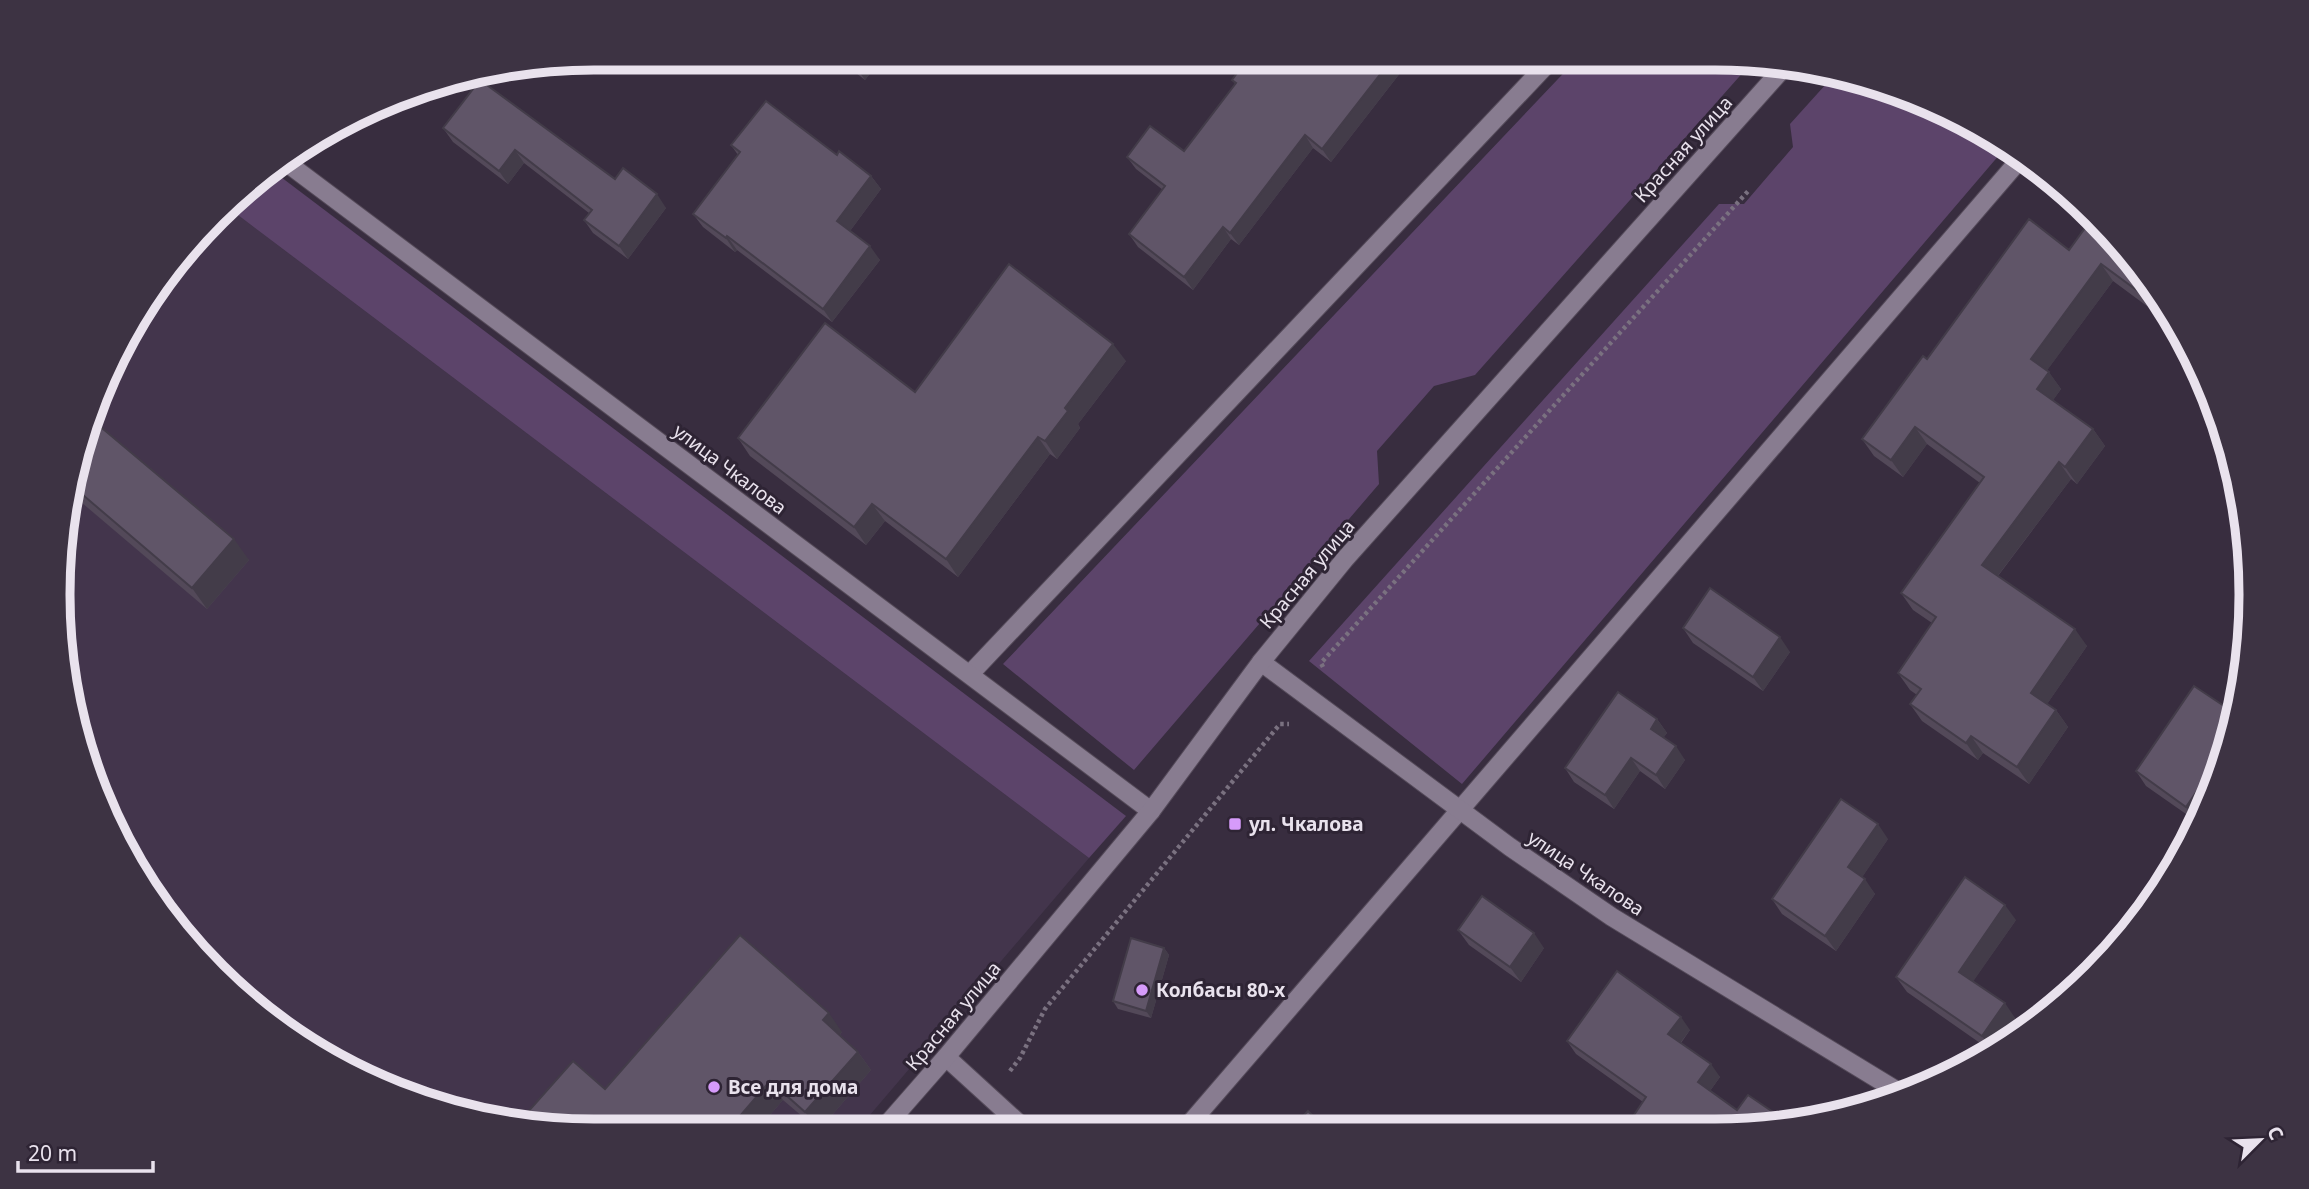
<svg xmlns="http://www.w3.org/2000/svg" width="2309" height="1189" font-family="'Noto Sans',sans-serif">
<style>
.built{fill:#43354c}
.green{fill:#5c446a}
.lines{fill:none;stroke-linecap:round;stroke-linejoin:round}
.service-casing{stroke:#544a59;stroke-width:20}
.minor-casing{stroke:#544a59;stroke-width:20}
.tertiary-casing{stroke:#544a59;stroke-width:20}
.path{stroke:#7a7180;stroke-width:4.5;stroke-dasharray:3.5 3.5;stroke-linecap:butt}
.service{stroke:#887c90;stroke-width:18}
.minor{stroke:#887c90;stroke-width:18}
.tertiary{stroke:#887c90;stroke-width:18}
.wall{fill:#534959}
.shaded-wall{fill:#433c49}
.building{fill:#605568;stroke:#433c49;stroke-width:2}
.poi-dot{fill:#d69bfa;stroke:#2e2434;stroke-width:2.5}
.labels{text-anchor:middle;dominant-baseline:central;stroke-width:6;stroke-linejoin:round;paint-order:stroke}
.street-label{font-size:19px;fill:#e9e2ed;stroke:#2e2434}
.poi-label{font-size:19px;font-weight:bold;fill:#e9e2ed;stroke:#2e2434;text-anchor:start}
.rim{fill:none;stroke:#e9e2ed;stroke-width:9}
</style>
<rect width="100%" height="100%" fill="#382d3f"/>
<path class="built" d="M230 209 1089 858 858 1129 560 1130 456 1113 357 1076 215 974 113 832 62 664 68 489 98 389 148 297Z"/>
<g class="green">
<path d="M1577 59 1754 60 1475 375 1434 386 1377 451 1379 484 1134 770 1003 664Z"/>
<path d="M1836 73 1853 76 1952 113 2006 147 1462 784 1309 661 1719 204H1744L1793 147 1790 124Z"/>
<path d="M269 168 1126 816 1089 858 230 209Z"/>
</g>
<g class="lines">
<g class="service-casing">
<g id="service">
<path d="M970 674 1552 59"/>
<path d="M1186 1128 2022 157"/>
</g>
</g>
<g class="minor-casing">
<g id="minor">
<path d="M283 160 1151 811"/>
<path d="M1261 662 1510 847 1612 917 1904 1095"/>
<path d="M946 1057 1025 1129"/>
</g>
</g>
<g class="tertiary-casing">
<path id="tertiary" d="M883 1129 946 1057 1151 811 1261 662 1345 559 1786 65"/>
</g>
<g class="path">
<path d="M1323 667 1321 663 1750 189"/>
<path d="M1010 1071 1020 1058 1045 1009 1280 724H1289"/>
<path d="M958 1129 967 1119"/>
</g>
<use href="#service" class="service"/>
<use href="#minor" class="minor"/>
<use href="#tertiary" class="tertiary"/>
</g>
<g class="wall">
<path d="M837 58H882L865 80Z"/>
<path d="M1248 58 1411 59 1331 162 1313 148 1239 245 1231 239 1193 290 1138 247 1129 234 1163 190 1136 169 1127 157 1184 151 1235 84 1232 80Z"/>
<path d="M443 128 615 179 666 208 628 259 593 233 584 220 589 213 524 163 508 184 453 142Z"/>
<path d="M731 145 837 155 871 176 881 189 850 231 880 260 832 322 737 250 735 252 703 227 693 214 738 155Z"/>
<path d="M2118 240 2179 326 2182 332 2113 281 2047 370 2061 389 2053 400 2093 429 2105 446 2077 484 2071 479 1998 576 2087 646 2047 704 2056 710 2068 727 2029 784 1983 753 1978 760 1922 721 1910 704 1917 695 1910 690 1898 673 1932 623 1913 610 1901 593 1980 483 1927 444 1903 477 1874 456 1862 439 1927 359 2069 250Z"/>
<path d="M1126 361 1078 424 1080 428 1057 459 1050 454 958 577 885 521 866 545 750 456 738 438 915 392Z"/>
<path d="M90 418 249 560 207 609 68 491Z"/>
<path d="M1683 628 1790 652 1763 691 1693 643Z"/>
<path d="M2194 686 2196 821 2146 786 2136 771Z"/>
<path d="M1657 719 1667 733 1663 738 1685 760 1665 789 1640 771 1614 809 1574 782 1565 768Z"/>
<path d="M1888 839 1862 877 1875 894 1836 951 1782 914 1772 899Z"/>
<path d="M2016 920 1973 981 2015 1018 1995 1047 1990 1050 1907 992 1896 977Z"/>
<path d="M1458 930 1544 948 1521 982 1469 945Z"/>
<path d="M1164 948 1169 955 1151 1018 1118 1009 1113 1001Z"/>
<path d="M1690 1030 1681 1043 1720 1077 1710 1091 1737 1110 1792 1125 1643 1102 1576 1054 1567 1041Z"/>
<path d="M842 1032 840 1035 858 1052 871 1070 820 1129H817L783 1100 757 1130H560L605 1089Z"/>
</g>
<g class="shaded-wall">
<path d="M863 58H882L865 80 856 67Z"/>
<path d="M1392 59H1411L1331 162 1322 149Z"/>
<path d="M1305 135 1313 148 1239 245 1230 233Z"/>
<path d="M515 150 524 163 508 184 499 171Z"/>
<path d="M871 176 881 189 847 235 837 221Z"/>
<path d="M657 194 666 208 628 259 619 246Z"/>
<path d="M1223 227 1231 239 1193 290 1184 277Z"/>
<path d="M727 236 737 250 735 252 726 238Z"/>
<path d="M870 246 880 260 832 322 823 309Z"/>
<path d="M2101 264 2113 281 2043 376 2031 359Z"/>
<path d="M1113 344 1126 361 1078 424 1080 428 1057 459 1045 441 1065 408Z"/>
<path d="M2049 372 2061 389 2049 406 2037 389Z"/>
<path d="M1915 427 1927 444 1903 477 1891 460Z"/>
<path d="M2093 429 2105 446 2077 484 2065 467Z"/>
<path d="M1038 437 1050 454 958 577 946 559Z"/>
<path d="M2059 462 2071 479 1993 582 1982 565Z"/>
<path d="M872 504 885 521 866 545 854 527Z"/>
<path d="M234 539 249 560 207 609 192 588Z"/>
<path d="M2075 629 2087 646 2043 710 2031 693Z"/>
<path d="M1780 637 1790 652 1763 691 1753 677Z"/>
<path d="M2056 710 2068 727 2029 784 2017 767Z"/>
<path d="M1657 719 1667 733 1660 742 1651 729Z"/>
<path d="M1971 736 1983 753 1978 760 1966 743Z"/>
<path d="M2229 744 2204 810 2196 821 2186 807Z"/>
<path d="M1676 746 1685 760 1665 789 1656 775Z"/>
<path d="M1631 758 1640 771 1614 809 1605 795Z"/>
<path d="M1878 824 1888 839 1859 882 1848 867Z"/>
<path d="M1865 879 1875 894 1836 951 1825 936Z"/>
<path d="M2005 905 2016 920 1970 986 1959 972Z"/>
<path d="M1534 933 1544 948 1521 982 1510 967Z"/>
<path d="M1164 948 1169 955 1151 1018 1146 1011Z"/>
<path d="M2005 1003 2015 1018 1995 1047 1991 1049 1982 1036Z"/>
<path d="M829 1013 842 1032 836 1039 823 1020Z"/>
<path d="M1681 1017 1690 1030 1677 1047 1668 1034Z"/>
<path d="M858 1052 871 1070 820 1129H817L805 1112Z"/>
<path d="M1711 1064 1720 1077 1707 1095 1698 1082Z"/>
<path d="M770 1081 783 1100 757 1130H728Z"/>
</g>
<g class="building">
<path d="M845 58H863L856 67Z"/>
<path d="M1248 58 1392 59 1322 149 1305 135 1230 233 1223 227 1184 277 1129 234 1165 186 1127 157 1150 126 1184 151 1236 83 1232 80Z"/>
<path d="M480 80 615 179 623 168 657 194 619 246 584 220 592 210 515 150 499 171 443 128Z"/>
<path d="M766 101 837 155 839 151 871 176 837 221 870 246 823 309 727 236 726 238 693 214 740 152 731 145Z"/>
<path d="M2093 217 2118 240 2173 317 2101 264 2031 359 2049 372 2037 389 2093 429 2065 467 2059 462 1982 565 2075 629 2031 693 2056 710 2017 767 1971 736 1966 743 1910 704 1921 689 1898 673 1936 617 1901 593 1984 477 1915 427 1891 460 1862 439 1923 356 1927 359 2029 219 2069 250Z"/>
<path d="M1009 264 1113 344 1065 408 1068 411 1045 441 1038 437 946 559 872 504 854 527 738 438 825 323 915 392Z"/>
<path d="M90 418 234 539 192 588 70 484Z"/>
<path d="M1710 588 1780 637 1753 677 1683 628Z"/>
<path d="M2194 686 2236 714 2233 733 2229 744 2186 807 2136 771Z"/>
<path d="M1618 692 1657 719 1651 729 1676 746 1656 775 1631 758 1605 795 1565 768Z"/>
<path d="M1841 799 1878 824 1848 867 1865 879 1825 936 1772 899Z"/>
<path d="M2199 824 2196 832 2160 885 2158 883Z"/>
<path d="M1965 877 2005 905 1959 972 2005 1003 1982 1036 1896 977Z"/>
<path d="M1482 896 1534 933 1510 967 1458 930Z"/>
<path d="M740 935 829 1013 823 1020 858 1052 805 1112 770 1081 728 1130H560L518 1123 573 1061 605 1089Z"/>
<path d="M1131 938 1164 948 1146 1011 1113 1001Z"/>
<path d="M1617 971 1681 1017 1668 1034 1711 1064 1698 1082 1737 1110 1748 1095 1792 1125 1785 1127H1626L1646 1097 1567 1041Z"/>
<path d="M1308 1111 1325 1128H1292Z"/>
</g>
<g class="poi-dot">
<rect x="1228" y="817" width="14" height="14" rx="3.5"/>
<circle cx="1142" cy="990" r="7"/>
<circle cx="714" cy="1087" r="7"/>
</g>
<g class="labels">
<g class="street-label">
<text transform="translate(1683 149) rotate(-48)">Красная улица</text>
<text transform="translate(730 469) rotate(37)">улица Чкалова</text>
<text transform="translate(1307 574) rotate(-50)">Красная улица</text>
<text transform="translate(1586 873) rotate(34)">улица Чкалова</text>
<text transform="translate(953 1016) rotate(-50)">Красная улица</text>
</g>
<g class="poi-label">
<text x="1249" y="824">ул. Чкалова</text>
<text x="1156" y="990">Колбасы 80-х</text>
<text x="728" y="1087">Все для дома</text>
</g>
</g>
<path d="M0 0H2309V1189H0ZM594 70H1715A524 524 0 0 1 2239 594V595A524 524 0 0 1 1715 1119H594A524 524 0 0 1 70 595V594A524 524 0 0 1 594 70Z" fill="#3d3343" fill-rule="evenodd"/>
<path class="rim" d="M594 70H1715A524 524 0 0 1 2239 594V595A524 524 0 0 1 1715 1119H594A524 524 0 0 1 70 595V594A524 524 0 0 1 594 70Z"/>
<g transform="translate(2260 1140) rotate(66)" stroke="#2e2434" stroke-width="5" paint-order="stroke">
<path d="M0-5L12 26L0 18L-12 26Z" fill="#e9e2ed"/>
<text y="-10" font-size="19" font-weight="bold" text-anchor="middle" fill="#e9e2ed">С</text>
</g>
<path d="M18 1161v10h135v-10" fill="none" stroke="#e9e2ed" stroke-width="3.5"/>
<text x="28" y="1161" font-size="21" fill="#e9e2ed" stroke="#2e2434" stroke-width="5" paint-order="stroke">20 m</text>
</svg>
